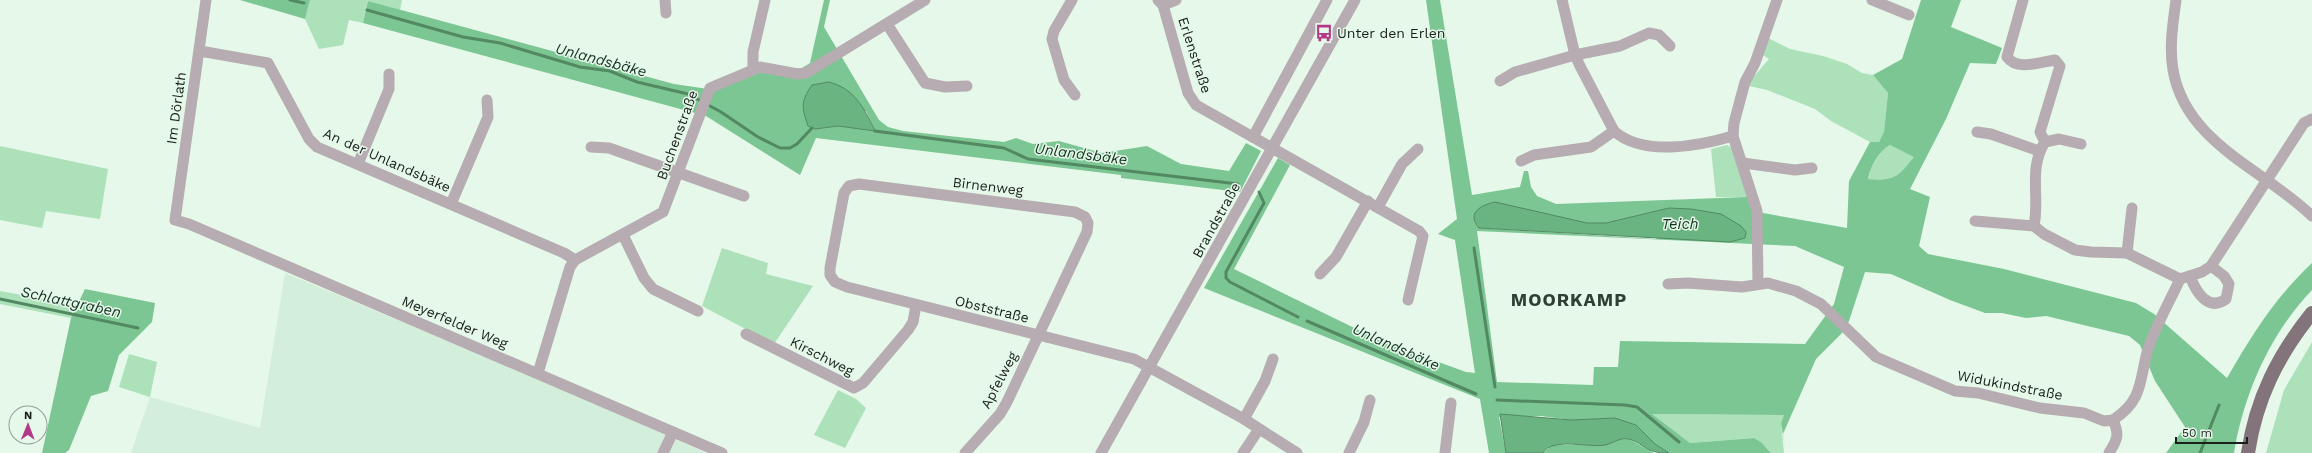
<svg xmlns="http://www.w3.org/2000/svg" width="2312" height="453" font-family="'Work Sans',sans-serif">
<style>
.built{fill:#d3eeda}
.green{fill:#ace1ba}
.forest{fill:#7cc693;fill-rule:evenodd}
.water{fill:#6ab481;stroke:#528862}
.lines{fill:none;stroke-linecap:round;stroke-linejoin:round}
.stream{stroke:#528862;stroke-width:3}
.minor{stroke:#b6acb1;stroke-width:11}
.major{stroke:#83737b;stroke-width:14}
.labels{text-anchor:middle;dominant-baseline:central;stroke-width:3;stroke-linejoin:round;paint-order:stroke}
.poi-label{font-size:14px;fill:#19201b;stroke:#e5f8e9;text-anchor:start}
.street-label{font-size:14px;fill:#19201b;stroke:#e5f8e9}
.water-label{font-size:15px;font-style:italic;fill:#14341f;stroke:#e5f8e9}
.district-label{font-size:18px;font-weight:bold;letter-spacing:1px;fill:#303f34;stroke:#e5f8e9}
</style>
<rect width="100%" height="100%" fill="#e5f8e9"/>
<path class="built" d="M285 273 576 395 706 453H131L150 397 260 428Z"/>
<g class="green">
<path d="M310 0H402L400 10 368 1 363 23 349 20 343 45 319 49 305 19Z"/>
<path d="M1768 38 1790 49 1823 56 1847 64 1862 73 1873 75 1888 93 1884 133 1879 142H1870L1831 121 1815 109 1767 90 1749 86 1750 81 1769 59 1763 55Z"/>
<path d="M1727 145 1734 149 1747 197H1716L1711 149Z"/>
<path d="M1890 145 1915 157C1898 177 1895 181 1868 179 1870 167 1879 152 1890 145Z"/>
<path d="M0 146 108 169 100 219 46 211 42 228 0 220Z"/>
<path d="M722 248 768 263 766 274 813 286 774 344 702 306Z"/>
<path d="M0 291 76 305 71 318 0 304Z"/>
<path d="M2312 342V453H2266L2284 390Z"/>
<path d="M129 354 157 362 150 397 119 387Z"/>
<path d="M838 390 856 399 866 408 845 448 814 435Z"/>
<path d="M1652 414 1784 415 1781 423 1784 453H1771L1766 447 1754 438 1690 443Z"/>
</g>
<g class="forest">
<path d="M240 0H310L305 19Z"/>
<path d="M824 0H830L824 27 879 120 888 127 903 131 1004 142 1016 138 1033 144 1059 141 1102 153 1147 146 1181 164 1229 171 1246 143 1261 151 1240 192 1121 178V175L816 138 800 175 706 116 363 23 368 1 674 84 715 90 759 73 802 68 810 63ZM866 111 875 131 838 126 815 129 808 126Z"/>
<path d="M1426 0H1440L1472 195 1520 187 1524 171H1528L1531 187 1537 196 1556 204 1747 197 1763 213 1847 228 1849 181 1870 142H1879L1884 132 1888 93 1873 75 1902 59 1921 0H1961L1951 27 2002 48 1996 64 1970 63 1946 119 1910 189 1930 197 1919 246 1928 254 2004 269 2136 303 2154 314 2227 378C2253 333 2274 299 2312 263V290C2270 334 2244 393 2234 453H2166L2185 427 2155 381 2140 345 2129 336 2046 316 2026 318 2002 313H1985L1950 300 1891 274 1865 272 1849 321 1842 333 1816 359 1783 434 1786 453 1781 423 1784 415 1652 414 1690 443 1754 438 1762 443 1771 453H1669L1655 444 1636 425 1615 418 1571 420 1541 416 1499 417 1506 453H1489L1480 399 1204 288 1278 158 1290 165 1234 269 1383 342 1466 372 1475 373 1455 240 1438 234 1457 219ZM1890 145 1914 157C1898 177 1895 181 1868 179 1870 167 1879 151 1890 145ZM1669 208 1721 214 1655 239 1479 228 1475 223 1560 218 1587 223H1606ZM1477 231 1795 246 1844 267 1834 304 1805 344 1620 341 1618 367H1594L1593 385 1497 382Z"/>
<path d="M85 289 155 303 152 322 119 355 108 391 91 396 69 450 65 453H42L71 318Z"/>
<path d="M1622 438 1629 439 1654 453H1543L1552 445H1605Z"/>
</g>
<g class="water">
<path d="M829 82C855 89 864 108 875 131L838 126 815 129 808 126C802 108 800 102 812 85Z"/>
<path d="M1495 202 1587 223H1606L1669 208 1691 209 1721 214 1741 226 1746 232 1745 238 1730 242 1479 228C1466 213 1481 205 1495 202Z"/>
<path d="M1500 414 1571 420 1615 418 1636 425 1655 444 1669 453C1644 453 1647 445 1629 439 1620 437 1614 443 1605 445 1590 448 1551 437 1543 453H1506Z"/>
</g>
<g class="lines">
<g class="stream">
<path d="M290 0 304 3"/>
<path d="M367 10 463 37 500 43 580 67 610 71 637 82 688 94 721 112 758 137 780 148H790L797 144 812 128"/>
<path d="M875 131 1004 148 1028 159 1238 184"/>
<path d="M1259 192 1264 203 1226 272V278L1230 282 1298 317"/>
<path d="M1474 248 1495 387"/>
<path d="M0 299 138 328"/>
<path d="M1307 321 1476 394"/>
<path d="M1497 400 1625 405 1637 407 1679 442"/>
<path d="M2200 453 2219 405"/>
</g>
<g class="minor">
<path d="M206 0 175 220 189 224 722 453"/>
<path d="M665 0 666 13"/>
<path d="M1072 0 1054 31 1052 39 1064 80 1075 95"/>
<path d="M1158 0 1163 5 1188 93 1196 105 1419 231 1423 236 1408 300"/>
<path d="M1562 0 1575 55 1580 66 1614 131C1643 157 1699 146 1733 136"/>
<path d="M1872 0 1909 15"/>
<path d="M2023 0 2007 57C2017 71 2040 62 2055 60L2060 66 2040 132 2045 142"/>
<path d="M2176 0C2173 23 2169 47 2173 70 2186 144 2264 169 2312 216"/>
<path d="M1163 5 1176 0"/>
<path d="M887 24 925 83 945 87 967 86"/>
<path d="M200 51 268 63 309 139 317 147 564 253 575 260"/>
<path d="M753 68V52L765 0"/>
<path d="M1500 81 1515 72 1575 55 1620 46 1649 33 1659 35 1670 46"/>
<path d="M1977 132 1991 134 2039 151"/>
<path d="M1253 137 1327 0"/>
<path d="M591 147 609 148 744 196"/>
<path d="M1521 161 1534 155 1591 147 1614 131"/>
<path d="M1743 163 1795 170 1812 168"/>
<path d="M358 164 389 89V74"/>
<path d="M451 204 488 117 487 100"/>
<path d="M1378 207 1402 164 1418 149"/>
<path d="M1975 221 2034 226 2044 234 2075 250 2091 252 2127 253 2180 279 2202 272 2211 266 2304 123 2312 119"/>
<path d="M2034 226C2040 198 2028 168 2045 142L2059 139 2081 144"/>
<path d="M623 235 644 278 653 289 698 311"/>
<path d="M2127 253 2132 208"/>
<path d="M1320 274 1336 257 1368 201"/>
<path d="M2190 276C2196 292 2208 312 2226 299L2229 284 2224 276 2211 266"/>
<path d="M1668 284 1688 283 1742 287 1768 283 1796 291 1821 304 1876 357 1955 391 1978 393 2040 408 2084 413 2104 421 2113 420"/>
<path d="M1758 284 1757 211 1733 136 1734 123 1745 82 1755 63 1777 0"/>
<path d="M746 334 854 388 863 383 908 330 913 322 916 305"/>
<path d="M538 373 570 267 575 260 663 212 710 88 760 67 798 74 806 73 925 0"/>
<path d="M1244 419 1265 381 1273 359"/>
<path d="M663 453 673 432"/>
<path d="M965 453 1000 414 1007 402 1087 232 1088 223 1085 217 1075 212 859 184 849 186 844 193 830 268V275L835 282 847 287 1134 359 1244 419 1297 453"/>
<path d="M1101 453 1355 0"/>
<path d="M1243 453 1259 429"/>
<path d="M1349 453 1364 422 1370 400"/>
<path d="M1445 453 1451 403"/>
<path d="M2109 453C2117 440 2120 435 2113 420 2144 400 2139 380 2148 349 2156 325 2170 301 2180 279"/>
</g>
<path class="major" d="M2248 453C2256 399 2278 355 2312 313"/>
</g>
<defs>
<g id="bus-bare" transform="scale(1.38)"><path d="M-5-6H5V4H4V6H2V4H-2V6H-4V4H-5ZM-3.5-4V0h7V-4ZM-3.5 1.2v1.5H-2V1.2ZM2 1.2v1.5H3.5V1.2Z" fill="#b43888" stroke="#e5f8e9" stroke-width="2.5" paint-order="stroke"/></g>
</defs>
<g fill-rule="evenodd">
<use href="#bus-bare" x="1324" y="33"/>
</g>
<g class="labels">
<g class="poi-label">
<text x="1337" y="33">Unter den Erlen</text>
</g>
<g class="street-label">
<text transform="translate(1195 55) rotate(72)">Erlenstraße</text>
<text transform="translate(176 108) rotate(-82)">Im Dörlath</text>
<text transform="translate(677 135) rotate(-70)">Buchenstraße</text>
<text transform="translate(387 160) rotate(24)">An der Unlandsbäke</text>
<text transform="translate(988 186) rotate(7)">Birnenweg</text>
<text transform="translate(1216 220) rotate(-61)">Brandstraße</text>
<text transform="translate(992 309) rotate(14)">Obststraße</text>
<text transform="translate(455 322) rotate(23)">Meyerfelder Weg</text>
<text transform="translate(822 356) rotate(27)">Kirschweg</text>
<text transform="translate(999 380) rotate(-62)">Apfelweg</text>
<text transform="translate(2010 385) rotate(11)">Widukindstraße</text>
</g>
<g class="water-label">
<text transform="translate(601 60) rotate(15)">Unlandsbäke</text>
<text transform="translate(1081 154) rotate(7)">Unlandsbäke</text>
<text x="1680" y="224">Teich</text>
<text transform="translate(71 302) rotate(12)">Schlattgraben</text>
<text transform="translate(1396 347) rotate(24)">Unlandsbäke</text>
</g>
<g class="district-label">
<text x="1569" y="299">MOORKAMP</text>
</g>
</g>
<g transform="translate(28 425) rotate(1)"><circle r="19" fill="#e5f8e9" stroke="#93a297"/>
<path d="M0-3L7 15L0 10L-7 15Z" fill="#b43888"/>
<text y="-6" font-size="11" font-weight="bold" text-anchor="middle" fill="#19201b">N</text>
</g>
<path d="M2176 437v6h71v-6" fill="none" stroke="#19201b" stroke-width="2"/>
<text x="2182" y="437" font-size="12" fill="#19201b" stroke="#e5f8e9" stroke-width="3" paint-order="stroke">50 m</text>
</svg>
